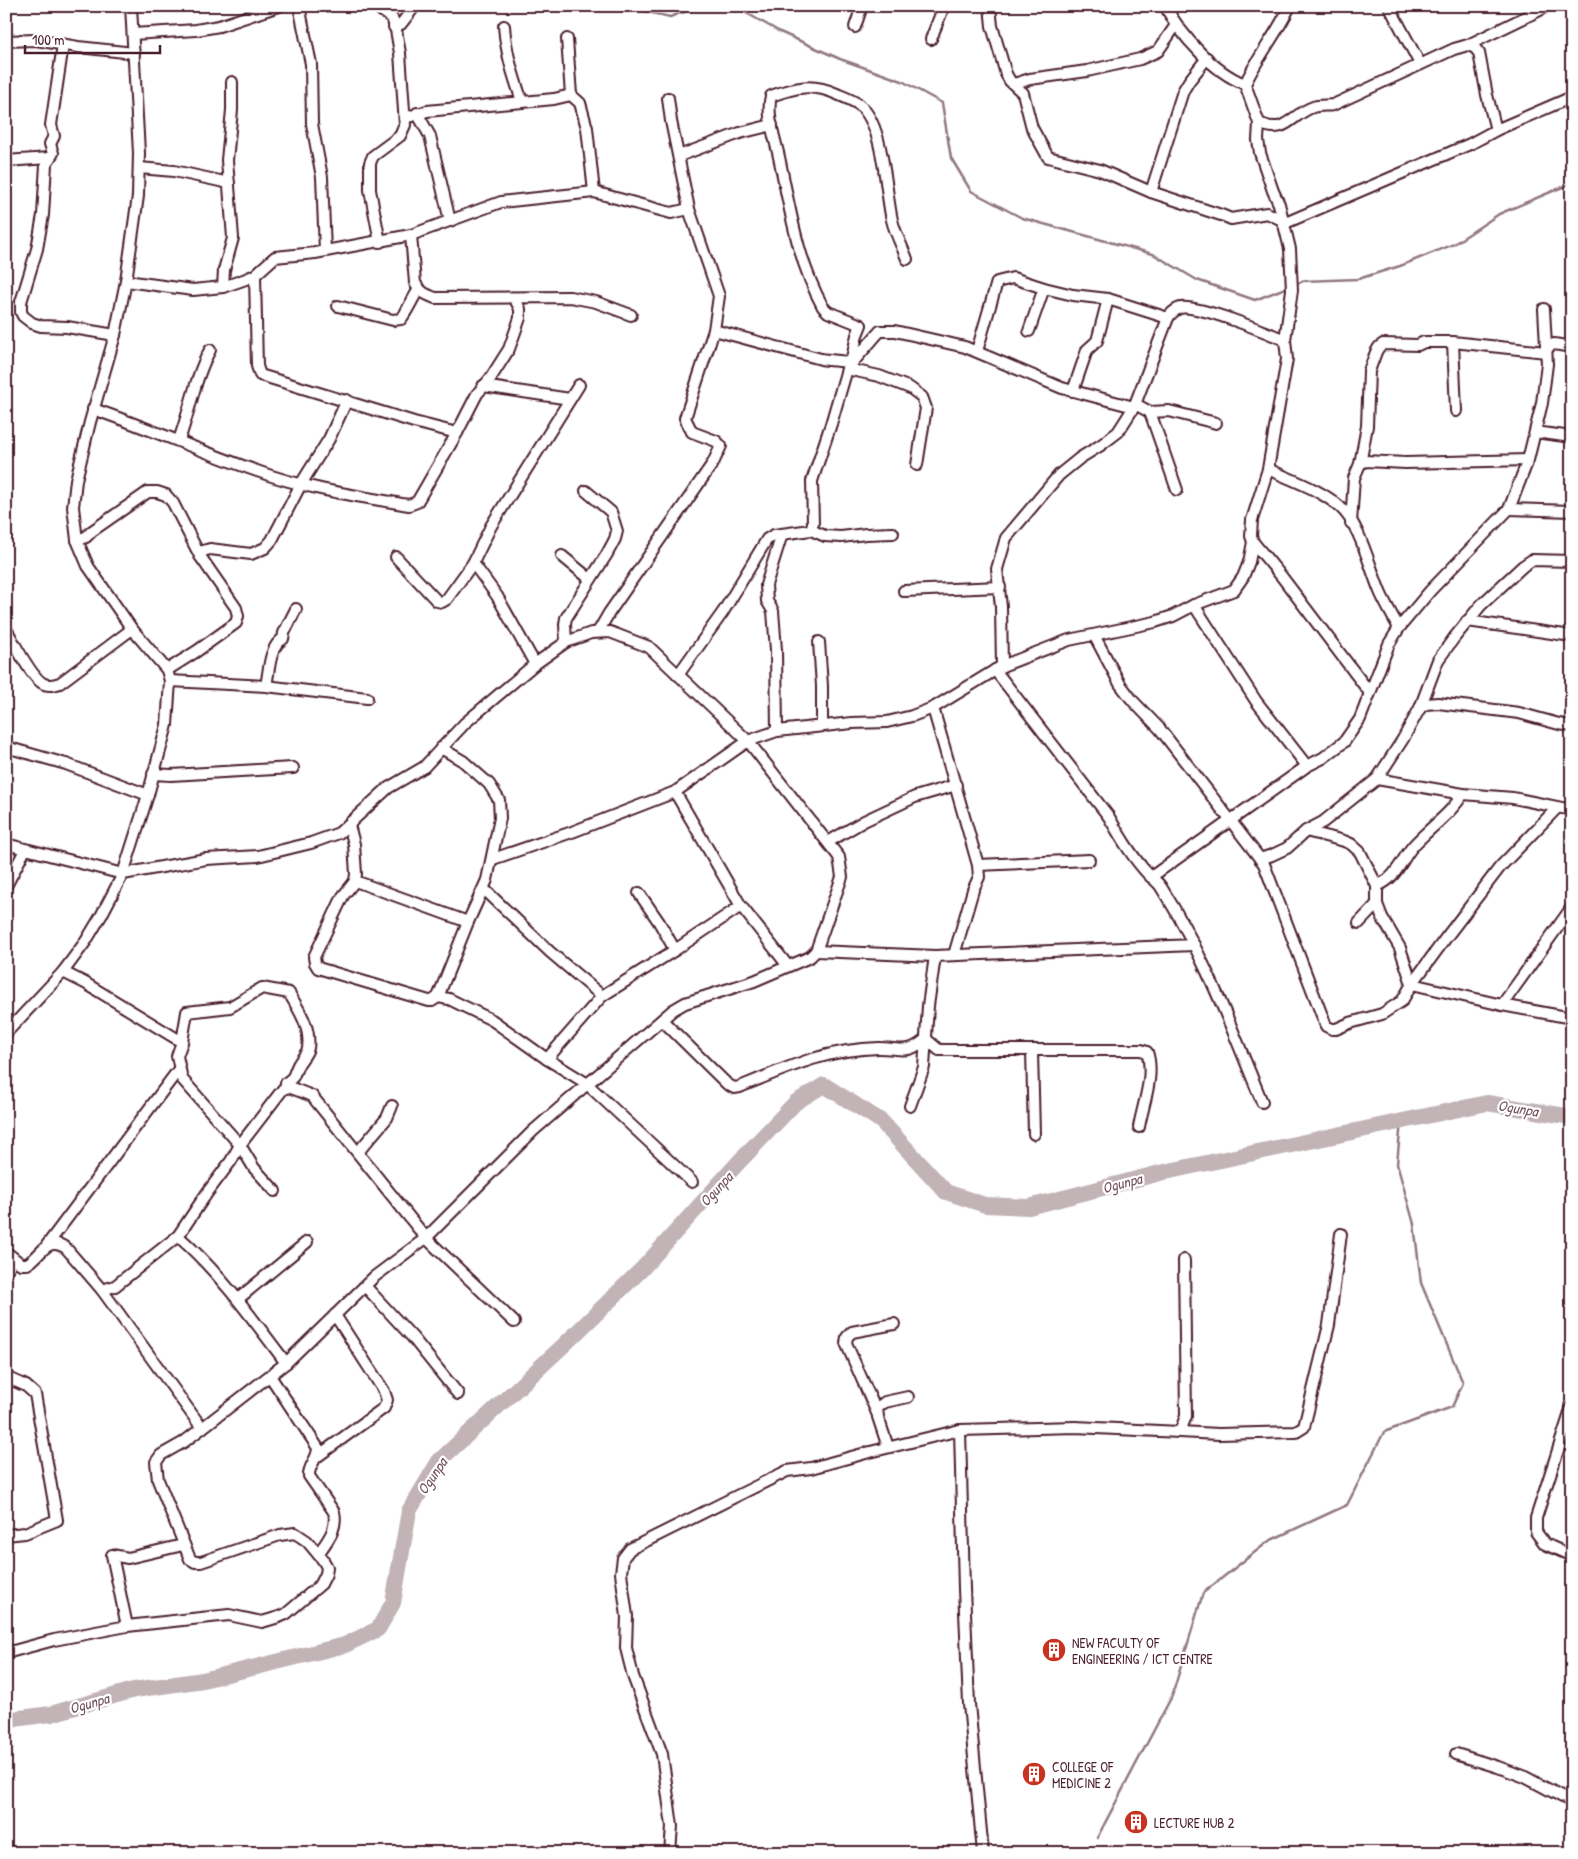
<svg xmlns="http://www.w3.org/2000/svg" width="1578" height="1859" font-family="'Patrick Hand',sans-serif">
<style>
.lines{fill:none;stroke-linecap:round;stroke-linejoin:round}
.stream{stroke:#91787e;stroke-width:2.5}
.river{stroke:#c1b3b6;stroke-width:16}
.minor-casing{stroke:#4a1f2b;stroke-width:14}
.minor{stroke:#fff;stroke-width:10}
.labels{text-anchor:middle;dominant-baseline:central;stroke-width:4.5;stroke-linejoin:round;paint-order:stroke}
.poi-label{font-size:14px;fill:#4a1f2b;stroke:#fff;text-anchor:start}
.water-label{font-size:15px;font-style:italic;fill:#74535c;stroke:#fff}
</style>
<rect width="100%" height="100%" fill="#fff"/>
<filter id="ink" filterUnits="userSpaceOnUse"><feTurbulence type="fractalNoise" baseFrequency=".02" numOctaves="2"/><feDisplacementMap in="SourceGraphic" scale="10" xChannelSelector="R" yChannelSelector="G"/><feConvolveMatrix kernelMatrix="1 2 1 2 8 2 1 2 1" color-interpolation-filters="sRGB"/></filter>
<g filter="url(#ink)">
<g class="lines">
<g class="stream">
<path d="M631 6 634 9 670 17 680 13 711 6"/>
<path d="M734 6 780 32 840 59 902 81 942 103 951 158 971 191 1022 218 1153 254 1197 280 1255 300 1288 287"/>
<path d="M1294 285 1303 281 1358 279 1400 266 1454 244 1499 214 1572 183"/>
<path d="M1097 1838 1172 1696 1203 1593 1269 1541 1347 1505 1384 1432 1452 1407 1463 1383 1421 1283 1414 1224 1397 1164 1401 1121"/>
</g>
<path class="river" d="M6 1720 51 1714 134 1690 203 1680 345 1645 378 1629 393 1603 409 1511 439 1461 565 1344 641 1270 737 1164 796 1102 824 1085 881 1121 946 1192 985 1205 1029 1207 1160 1173 1487 1103 1572 1117"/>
<g class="minor-casing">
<g id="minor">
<path d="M299 6 311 64 312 124 322 177 325 251"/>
<path d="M375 6 392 18 396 30 400 53 405 125 400 136 373 156 370 163V190L380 242"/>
<path d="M990 6 992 26 1006 74 1010 81 1023 93 1032 128 1048 157 1100 170 1151 192 1224 216 1231 219 1267 213 1282 220"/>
<path d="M1165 6C1181 35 1213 72 1245 84"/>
<path d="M1389 6 1420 64"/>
<path d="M504 26C506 53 513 75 522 101"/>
<path d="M394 27 401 24 415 6"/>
<path d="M855 27 862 6"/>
<path d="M133 34 196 30 219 26 279 6"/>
<path d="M931 39 944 6"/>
<path d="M6 41 36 40 78 47 134 53"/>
<path d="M63 45 51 125 54 136 50 144 53 153 46 164 43 215 37 249 21 302V312L23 316 32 323 41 326 67 327 115 335"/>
<path d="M1468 45 1475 48 1479 53 1487 95 1496 130"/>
<path d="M1014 84 1030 79 1087 71 1140 59 1158 51 1176 25"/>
<path d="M571 95 580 103 587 128 594 192"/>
<path d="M417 113 430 136 450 221"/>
<path d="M405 118 427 111 554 99 571 95 567 39"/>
<path d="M1259 123C1286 136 1290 115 1313 107 1319 105 1327 106 1333 105L1454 49 1468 45 1542 9"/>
<path d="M679 156 740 133 772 125"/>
<path d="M6 161 49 158"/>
<path d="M139 168 174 171 229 183"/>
<path d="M1151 192 1183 91 1189 81 1207 58"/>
<path d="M1283 224 1470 144 1496 130 1572 97"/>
<path d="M411 235 415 283C420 292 425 294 435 298L570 297 596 302 631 315"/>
<path d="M255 275 257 366 260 375 414 422 457 433"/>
<path d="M126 281 193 290 223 287 246 279 255 275 275 257 315 253 411 235 501 202 594 192 671 213 689 209"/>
<path d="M223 287 224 270 233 238 227 160 232 110V82"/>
<path d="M338 306 393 320C394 320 400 319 401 319 404 317 415 294 419 289"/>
<path d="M714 330 821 359C832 361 841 360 851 363"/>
<path d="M1029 331 1044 288"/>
<path d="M1453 342 1456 411"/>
<path d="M977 351 997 282 1013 278 1044 288 1073 295 1108 299 1168 318C1171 313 1175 310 1180 308 1197 304 1266 332 1285 340"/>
<path d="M851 363 857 335 861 325 828 312 823 307C797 260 790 208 779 157 775 138 766 115 771 96 796 87 812 83 837 94 844 97 852 100 858 104 884 122 885 190 892 220 895 233 902 246 907 259"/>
<path d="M847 369 879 376 910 388 922 397 926 408 917 465"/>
<path d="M483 386 570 399"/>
<path d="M1073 391 1087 350 1097 341 1108 299"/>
<path d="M1135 404 1150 412 1169 411 1216 423"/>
<path d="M93 409C149 428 202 452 257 471 306 489 358 496 409 505L417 502 457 433 477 394 490 379 509 349 520 318V309L515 299"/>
<path d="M1150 412 1177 490"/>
<path d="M1535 432 1572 437"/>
<path d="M179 440C190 411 195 377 210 350"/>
<path d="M1360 464 1365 461 1406 463 1528 460"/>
<path d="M1268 469C1291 480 1320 489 1340 507 1360 524 1370 569 1381 594 1386 605 1393 617 1399 628"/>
<path d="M1509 509 1572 511"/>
<path d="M1351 523 1354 478 1360 464 1367 426 1369 371 1376 352 1379 347 1383 344 1418 345 1424 342H1453L1546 352 1548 347 1554 344 1572 347"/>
<path d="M811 530 813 523 812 481 831 424 847 369 880 331H895L965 347 1062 388 1134 407"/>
<path d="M77 540 86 537 92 531 148 492H157L166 495 173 503 200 556 236 608 238 616 236 623 197 651 167 670"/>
<path d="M1253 542 1282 577 1370 693"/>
<path d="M200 556 203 551 210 549 251 554 265 548 272 540 301 484 329 439 347 400"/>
<path d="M562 556 590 579"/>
<path d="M396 557 437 601 442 602 447 599 473 563 491 526 579 385"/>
<path d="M473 563 497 596 535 664"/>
<path d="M904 591 1000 587"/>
<path d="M1194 605 1256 701 1307 766"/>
<path d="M1467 621 1572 636"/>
<path d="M6 629C14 642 31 678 44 684 50 686 54 685 60 683L132 629"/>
<path d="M598 632 609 613 713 463 721 446 716 441 692 432 685 418 714 330 719 296 689 209 671 121 668 98"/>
<path d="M1094 635 1120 684 1133 701 1160 729 1264 864 1326 1026 1332 1029H1336L1350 1023 1382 1014 1402 1001 1412 984 1445 939 1500 867 1557 808"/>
<path d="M566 642 565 624 566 618 607 554 615 539 617 531 611 512 586 491"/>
<path d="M819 642 822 686V726"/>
<path d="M1002 666 1001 607 997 569 1006 538 1059 475 1080 458 1101 445 1118 432 1134 407 1168 318"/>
<path d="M995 670 1109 817C1120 836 1132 857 1148 874 1152 878 1158 882 1161 887 1204 954 1232 1029 1262 1102"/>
<path d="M678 675 723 612 767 539 774 535 811 530 825 536 841 537 866 534 893 533"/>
<path d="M170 681 266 686 367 698"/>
<path d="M266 686C269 673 269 646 283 639L284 633 296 609"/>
<path d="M933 708 978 865 979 877 973 890 954 955"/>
<path d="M1420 708 1426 704 1438 703 1519 713 1559 724 1572 726"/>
<path d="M777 731 776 650 773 611 767 601 766 585 782 534"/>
<path d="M6 747 66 764 148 795"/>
<path d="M153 774 171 775 293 768"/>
<path d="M1377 779 1463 794 1513 798 1572 810"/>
<path d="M675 792 741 906 788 966"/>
<path d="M349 825 354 844 356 874 355 881 343 896 314 957 315 963 318 968 429 1001H432L438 997 449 999 492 1020 547 1059 586 1083 692 1182"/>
<path d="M1306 831 1344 841 1351 844 1360 852 1377 886V904L1382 917 1400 948 1412 984"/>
<path d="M828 842 864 821 915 797 956 785"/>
<path d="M6 844 123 874 206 859 258 856 311 843 339 833 388 788 424 767 465 723 535 664 566 642 591 633 610 632 649 647 748 741 839 857 842 877 816 951 810 957 754 981 685 1003 673 1010 533 1131 426 1238 374 1277 286 1363 184 1442 161 1455 156 1462 158 1480 190 1559 195 1562H201L280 1535 295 1533 307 1541 323 1560 327 1567 326 1574 321 1584 286 1614 279 1617 262 1622 229 1615 127 1626 54 1640 6 1653"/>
<path d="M493 859 572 832 675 792 748 741 777 731 852 723 887 722 912 716 933 708 1002 666 1069 640 1155 622 1173 616 1194 605 1234 590 1243 577 1249 562 1253 542 1251 536 1252 520 1268 469 1287 359 1285 340 1292 290 1290 249 1279 204 1273 191 1260 153 1258 140 1259 123 1245 84C1258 56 1277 34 1290 6"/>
<path d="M1260 859 1272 855 1287 848 1306 831 1323 822 1377 779 1403 739 1420 708 1438 660 1454 638 1481 605 1523 566 1532 560 1572 561"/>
<path d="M978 865 1089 860"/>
<path d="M1151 877 1307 766 1323 758 1344 742 1351 732 1360 719 1389 644 1399 628 1430 591 1509 509 1528 460 1542 403 1547 364 1544 309"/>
<path d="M355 881 468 922"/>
<path d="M6 886 25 850"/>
<path d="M1377 886C1397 878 1401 860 1413 846 1430 827 1449 816 1463 794"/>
<path d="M484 889 550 952 602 996"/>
<path d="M639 893 659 922 675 950"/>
<path d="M1359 923 1377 904"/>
<path d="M816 951 935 956 1194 945"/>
<path d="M63 972 85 983 182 1042"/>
<path d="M1412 984 1502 1005 1572 1018"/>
<path d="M438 997 468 922 487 880 500 818 499 800 489 784 463 761 441 748"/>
<path d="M1502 1005 1572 907"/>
<path d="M662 1020 727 1084 734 1088 740 1087C788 1067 827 1049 879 1048 901 1048 908 1055 926 1039L939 1050H1141L1147 1052C1155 1075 1143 1104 1139 1127"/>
<path d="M6 1033 63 972 86 941 101 916 123 874 148 795 167 725 170 681 167 670 132 629 88 566 77 540 73 507 76 480 90 422 115 335 126 281 138 196 139 153 131 6"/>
<path d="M1032 1051 1034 1134"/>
<path d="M547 1059 602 996 675 950 741 906"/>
<path d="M910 1106 924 1067 928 1006 935 956"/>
<path d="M358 1152 387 1118 392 1106"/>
<path d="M275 1191 254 1168 240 1145 182 1079 177 1056 182 1042 187 1012 230 1007 262 988 289 993C299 1010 311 1027 308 1048 307 1054 301 1059 298 1065 293 1075 296 1076 286 1083L289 1087"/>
<path d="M178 1236C220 1273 253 1319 286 1363"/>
<path d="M47 1245 179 1069"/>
<path d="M6 1252 21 1264H27C42 1256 46 1235 66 1248L102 1290 202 1428"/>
<path d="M6 1273 13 1258"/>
<path d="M365 1286 413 1338 458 1394"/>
<path d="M102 1290 115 1286 178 1236 207 1193 231 1161 240 1145 283 1089 289 1087 312 1096 426 1238 514 1322"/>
<path d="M238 1299 307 1242"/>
<path d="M270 1376 318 1448C318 1459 308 1466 309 1476L334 1512C338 1529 327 1541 318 1554"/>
<path d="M6 1377 26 1386 35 1394 57 1520 25 1533 6 1535"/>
<path d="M1572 1407 1536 1518V1532L1545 1544 1572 1556"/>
<path d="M877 1413 846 1343 847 1337 852 1332 894 1324"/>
<path d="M960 1430 964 1589 969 1704 983 1853"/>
<path d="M1180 1432 1219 1434 1296 1432 1304 1427 1329 1325 1341 1234"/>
<path d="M888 1447 878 1417 877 1408 885 1402 908 1397"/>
<path d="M318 1456 384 1408 387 1400 384 1391 335 1315"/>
<path d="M127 1626 112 1555 128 1558 183 1545"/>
<path d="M1456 1754 1498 1767 1525 1777 1572 1802"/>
<path d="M670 1853 672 1826 662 1754 633 1676 626 1648 627 1616 621 1573 623 1558 630 1549 787 1471 811 1468 866 1453 960 1430 1075 1427 1180 1432 1186 1416 1184 1260"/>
</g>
</g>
<use href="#minor" class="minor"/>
</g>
</g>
<defs>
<g id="building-disc" transform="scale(1.25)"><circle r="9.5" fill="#c8321e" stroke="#fff"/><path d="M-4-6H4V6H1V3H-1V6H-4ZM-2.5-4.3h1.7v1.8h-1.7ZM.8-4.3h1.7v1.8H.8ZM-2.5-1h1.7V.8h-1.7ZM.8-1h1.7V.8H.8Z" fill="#fff"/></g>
</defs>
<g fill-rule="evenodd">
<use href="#building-disc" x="1054" y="1650"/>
<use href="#building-disc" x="1034" y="1774"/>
<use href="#building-disc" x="1136" y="1822"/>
</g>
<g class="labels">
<g class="poi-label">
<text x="1072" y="1642">NEW FACULTY OF<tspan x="1072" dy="16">ENGINEERING / ICT CENTRE</tspan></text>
<text x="1052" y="1766">COLLEGE OF<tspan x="1052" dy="16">MEDICINE 2</tspan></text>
<text x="1154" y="1822">LECTURE HUB 2</text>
</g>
<g class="water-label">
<text transform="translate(1518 1108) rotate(9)">Ogunpa</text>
<text transform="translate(1122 1183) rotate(-15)">Ogunpa</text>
<text transform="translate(716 1189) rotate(-47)">Ogunpa</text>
<text transform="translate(432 1476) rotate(-56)">Ogunpa</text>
<text transform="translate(89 1703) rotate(-16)">Ogunpa</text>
</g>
</g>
<rect width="1578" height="1859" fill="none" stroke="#fff" stroke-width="25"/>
<rect x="12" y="12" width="1553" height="1834" fill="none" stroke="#4a1f2b" stroke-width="2" filter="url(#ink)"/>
<path d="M25 45v8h135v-8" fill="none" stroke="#4a1f2b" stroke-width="2.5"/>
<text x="32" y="45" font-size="15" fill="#4a1f2b" stroke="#ffffff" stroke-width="4" paint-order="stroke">100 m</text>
</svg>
